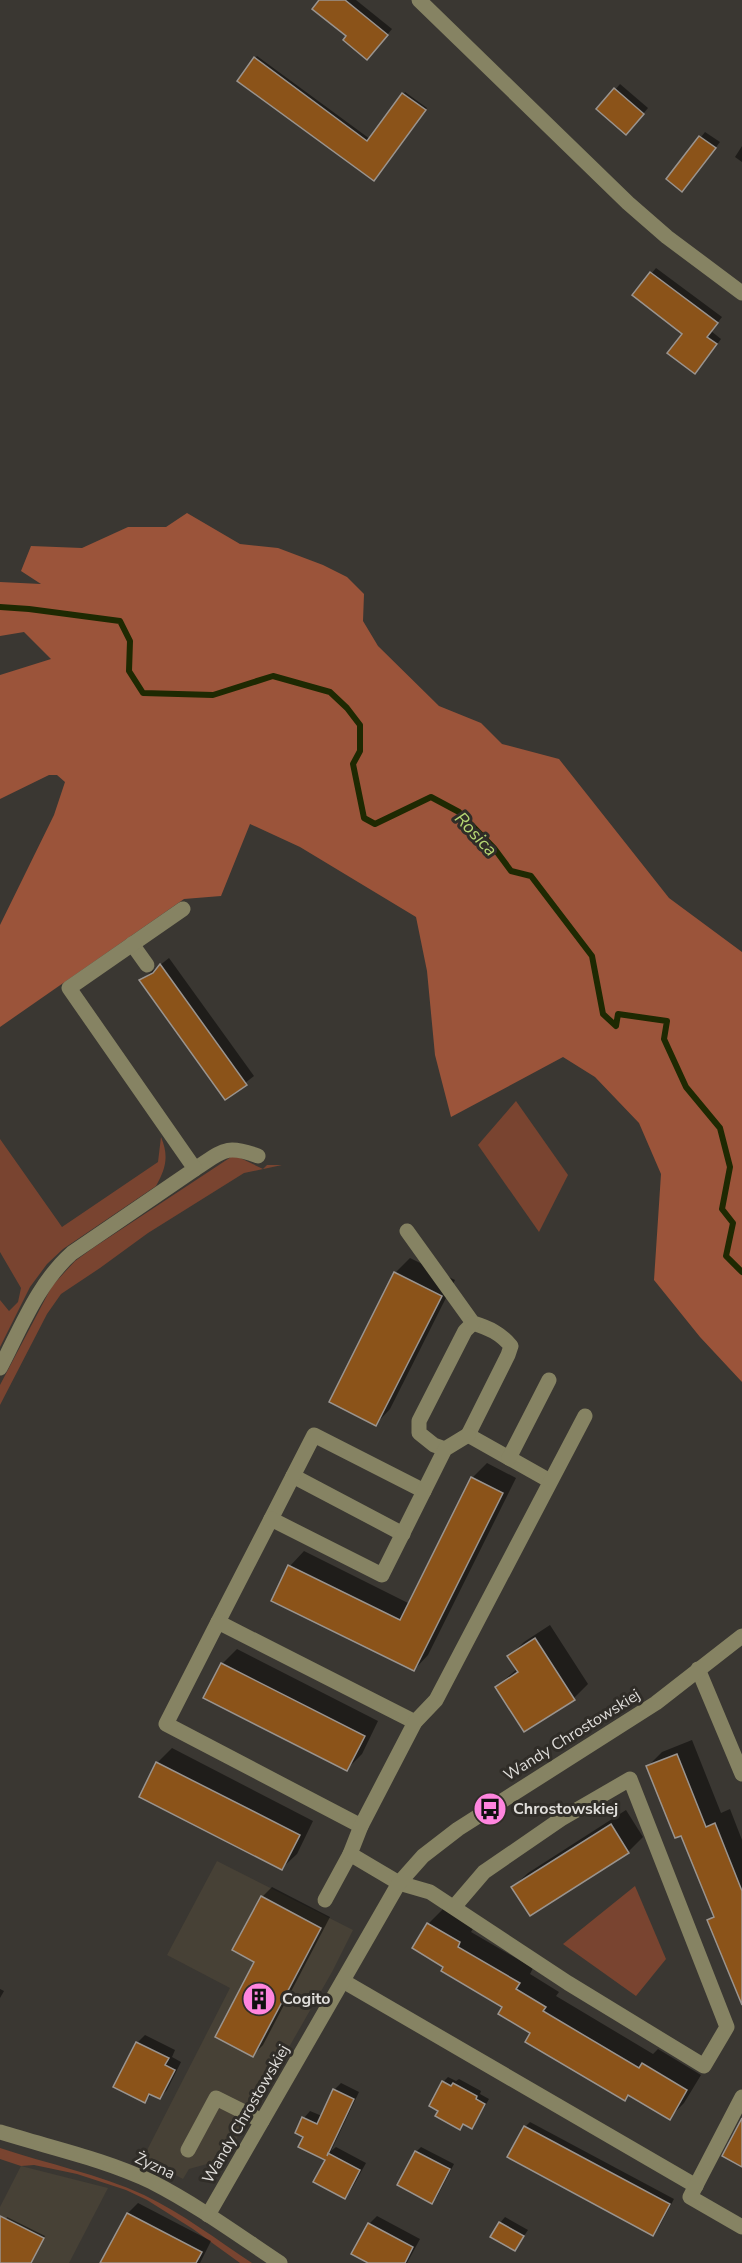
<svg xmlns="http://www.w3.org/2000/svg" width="742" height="2263" font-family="'Nunito Sans',sans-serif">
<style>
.built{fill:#474136}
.green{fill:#794430}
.forest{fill:#9b543a}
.shadow{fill:#0007}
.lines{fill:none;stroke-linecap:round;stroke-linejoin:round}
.stream{stroke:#1e2902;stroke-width:6}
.building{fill:#8b5319;stroke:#9a948f;stroke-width:1.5}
.minor{stroke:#868363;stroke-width:15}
.labels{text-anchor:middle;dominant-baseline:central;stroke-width:6;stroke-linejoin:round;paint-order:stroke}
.street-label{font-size:16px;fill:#dfddda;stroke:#302d28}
.poi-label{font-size:16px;font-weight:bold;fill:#dfddda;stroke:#302d28;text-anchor:start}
.water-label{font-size:18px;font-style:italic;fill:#b6d773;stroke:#302d28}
</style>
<rect width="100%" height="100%" fill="#3a3732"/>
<g class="built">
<path d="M217 1861 353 1930 332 1972 225 2159 189 2169 183 2179 143 2158 230 1988 167 1955Z"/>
<path d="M21 2166 108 2188 69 2263H0V2207Z"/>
</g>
<g class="green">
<path d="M516 1101 568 1175 539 1232 478 1145Z"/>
<path d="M161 1137C169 1156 166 1168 156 1186L63 1249 47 1264 30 1287 0 1347V1300L9 1311 18 1302 21 1288 0 1252V1139L62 1227 158 1162Z"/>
<path d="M234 1155 263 1169 267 1165H282L244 1173 148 1233 100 1268 61 1294 47 1314 0 1405V1385L52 1286 75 1261 93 1248Z"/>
<path d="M635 1886 666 1959 636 1996 563 1944Z"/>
<path d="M0 2148C48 2164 98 2174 144 2195 182 2213 217 2240 252 2263H240L193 2229 147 2200 126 2190 77 2174 34 2165 21 2166 0 2159Z"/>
</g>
<path class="forest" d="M187 513 240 544 278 548 323 565 347 577 364 594 363 621 378 646 439 706 481 723 502 744 559 759 669 898 742 952V1382L700 1337 654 1280 661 1174 639 1123 595 1077 563 1057 451 1117 435 1055 427 971 416 917 300 847 250 824 221 896 184 899 0 1027V925L54 815 65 782 57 775H49L0 799V675L51 659 24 632 0 636V582L41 584 21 571 31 546 82 548 128 527H166Z"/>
<g class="shadow">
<path d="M323 0H356L392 29 372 53Z"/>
<path d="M257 56 370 139 405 92 427 108 376 177 255 58Z"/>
<path d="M620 84 648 108 631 128 599 109Z"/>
<path d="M705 132 720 142 687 185 668 179Z"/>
<path d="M742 146V162L735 157Z"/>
<path d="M656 268 722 317 711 331 721 339 700 367 684 334 634 295Z"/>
<path d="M169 958 254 1076 226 1098 141 980Z"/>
<path d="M410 1258 455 1280 390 1409 376 1424 331 1401 396 1272Z"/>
<path d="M487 1463 516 1478 428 1655 414 1670 290 1566 304 1551 410 1604 472 1478Z"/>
<path d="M550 1625 588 1684 574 1698 496 1687 517 1669 509 1657 524 1642Z"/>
<path d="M237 1649 378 1721 362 1754 347 1769 222 1664Z"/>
<path d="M692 1740 721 1813 730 1809 742 1840V1986L709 1920 714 1915 682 1834 648 1766 662 1752Z"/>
<path d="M172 1748 313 1821 297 1854 282 1868 157 1763Z"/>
<path d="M626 1810 643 1837 628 1852 513 1887 528 1873Z"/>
<path d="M272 1887 330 1917 263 2045 253 2055 256 1961 262 1897Z"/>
<path d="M443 1909 474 1927 471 1932 533 1968 530 1974 559 1992 556 1996 653 2054 658 2049 701 2075 684 2103 669 2118 629 2094 624 2099 532 2033 504 2006 445 1966 414 1947 428 1924Z"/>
<path d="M0 1989 4 1991 0 1998Z"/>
<path d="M145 2035 175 2050 172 2057 181 2062 167 2090 160 2098 152 2094 145 2101 137 2043Z"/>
<path d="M448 2077 456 2081 459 2079 481 2091 480 2094 489 2099 476 2122 471 2127 464 2123 459 2128 443 2082Z"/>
<path d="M341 2083 359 2092 331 2151 336 2147 366 2163 351 2190 345 2197 327 2159 305 2136 304 2118 310 2111 322 2116 334 2090Z"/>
<path d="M530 2122 674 2199 658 2229 653 2234 525 2127Z"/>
<path d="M421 2147 454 2164 437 2197 432 2202 416 2152Z"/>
<path d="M138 2203 211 2241 200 2263H102L128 2213Z"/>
<path d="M377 2216 420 2239 407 2263H371L369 2224Z"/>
<path d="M7 2217 45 2236 31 2263H0V2229Z"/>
<path d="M505 2217 528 2230 515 2249 500 2223Z"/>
</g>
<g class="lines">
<path class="stream" d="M0 607 29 609 120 621 130 641 129 671 143 693 213 695 273 676 330 692 347 708 360 725V751L353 764 364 818 375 824 431 797 459 812 494 848 511 871 531 876 592 956 603 1014 616 1026 618 1014 667 1021 664 1039 686 1087 720 1128 730 1167 722 1209 733 1223 726 1256 742 1272"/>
</g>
<g class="building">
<path d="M319 0H345L388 35 367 60 343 40 346 36 312 9Z"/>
<path d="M254 57 367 141 402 93 426 110 374 181 237 81Z"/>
<path d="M614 88 644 114 626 135 596 109Z"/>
<path d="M699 136 716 148 682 192 666 179Z"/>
<path d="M650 272 718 323 707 337 717 344 695 374 667 353 682 334 632 295Z"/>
<path d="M160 964 247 1085 225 1100 139 980 153 973Z"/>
<path d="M394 1272 442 1296 376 1426 329 1402Z"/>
<path d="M471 1477 503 1493 414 1671 271 1601 288 1565 400 1620Z"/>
<path d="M535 1638 575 1700 524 1732 495 1687 518 1672 507 1656Z"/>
<path d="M221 1663 365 1736 347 1771 203 1698Z"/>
<path d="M677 1754 706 1827 715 1823 742 1891V2005L707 1920 714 1917 681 1836 675 1838 646 1766Z"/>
<path d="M156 1762 300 1835 282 1870 139 1797Z"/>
<path d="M611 1824 629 1853 530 1916 511 1887Z"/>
<path d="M261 1896 321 1928 253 2057 215 2037 254 1962 232 1950Z"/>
<path d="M427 1923 460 1942 458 1947 520 1983 516 1989 546 2007 543 2011 639 2068 642 2063 687 2090 670 2120 628 2095 625 2101 525 2042 530 2033 498 2014 502 2007 441 1971 443 1967 412 1948Z"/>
<path d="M136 2042 169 2058 165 2065 175 2070 160 2099 149 2094 145 2103 113 2087Z"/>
<path d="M442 2081 451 2086 453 2083 477 2096 476 2099 485 2104 472 2129 463 2124 460 2130 435 2116 438 2111 429 2106Z"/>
<path d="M333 2089 354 2099 327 2156 328 2153 360 2170 345 2199 313 2182 325 2160 298 2147 303 2137 295 2133 302 2117 317 2124Z"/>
<path d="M742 2118V2167L722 2156Z"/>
<path d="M524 2126 670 2204 653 2236 507 2157Z"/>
<path d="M415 2151 450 2169 432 2204 397 2185Z"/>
<path d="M127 2213 202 2252 196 2263H100Z"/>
<path d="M0 2216 44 2238 31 2263H0Z"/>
<path d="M499 2222 524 2236 515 2251 490 2237Z"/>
<path d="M368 2223 413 2247 405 2263H368L351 2254Z"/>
</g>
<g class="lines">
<g class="minor">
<path d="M419 0 628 203 667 237 742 293"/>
<path d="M132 944 147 965"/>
<path d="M195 1169C223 1151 225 1144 258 1156"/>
<path d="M407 1231 473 1323C489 1328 500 1333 511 1346L508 1355 468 1435 550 1481"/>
<path d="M0 1368C21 1328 38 1283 72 1253L195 1169 69 988 183 909"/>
<path d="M445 1449 434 1445 419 1433V1421L465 1331 473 1323"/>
<path d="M509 1458 549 1380"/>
<path d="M293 1476 403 1534"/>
<path d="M271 1519 314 1435 424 1491"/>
<path d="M218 1622 271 1519 382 1575 445 1449 468 1435"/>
<path d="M698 1669 742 1774"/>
<path d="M361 1826 166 1724 218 1622 415 1722"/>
<path d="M325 1900 350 1854"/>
<path d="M454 1907 484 1872 561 1819 630 1779 727 2027 704 2066 568 1983 430 1892 399 1883 350 1854 361 1826 415 1722 436 1700 585 1416"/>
<path d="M343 1981 696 2186"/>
<path d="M742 2097 690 2197 742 2227"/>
<path d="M0 2132C51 2148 104 2159 152 2182 197 2205 238 2235 280 2263"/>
<path d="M188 2150 216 2098 262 2121"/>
<path d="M208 2215 399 1883 423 1856 458 1829 656 1703 742 1636"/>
</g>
</g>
<defs>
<g id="bus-disc" transform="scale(1.725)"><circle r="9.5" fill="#ff85df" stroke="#302d28"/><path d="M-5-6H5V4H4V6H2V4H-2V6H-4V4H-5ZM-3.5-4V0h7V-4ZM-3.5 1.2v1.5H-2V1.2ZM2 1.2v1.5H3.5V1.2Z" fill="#111"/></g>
<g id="building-disc" transform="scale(1.725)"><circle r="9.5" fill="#ff85df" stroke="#302d28"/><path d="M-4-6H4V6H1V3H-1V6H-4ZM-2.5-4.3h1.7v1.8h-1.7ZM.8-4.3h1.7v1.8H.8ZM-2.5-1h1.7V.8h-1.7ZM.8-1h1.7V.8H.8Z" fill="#111"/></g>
</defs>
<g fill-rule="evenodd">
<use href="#bus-disc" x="490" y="1809"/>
<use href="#building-disc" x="259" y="1999"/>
</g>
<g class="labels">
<g class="street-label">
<text transform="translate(572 1735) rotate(-32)">Wandy Chrostowskiej</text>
<text transform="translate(246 2114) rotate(-60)">Wandy Chrostowskiej</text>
<text transform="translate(155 2166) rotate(25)">Żyzna</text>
</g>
<g class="poi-label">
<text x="513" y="1809">Chrostowskiej</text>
<text x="282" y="1999">Cogito</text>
</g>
<g class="water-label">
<text transform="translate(476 834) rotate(47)">Rosica</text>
</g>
</g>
</svg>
